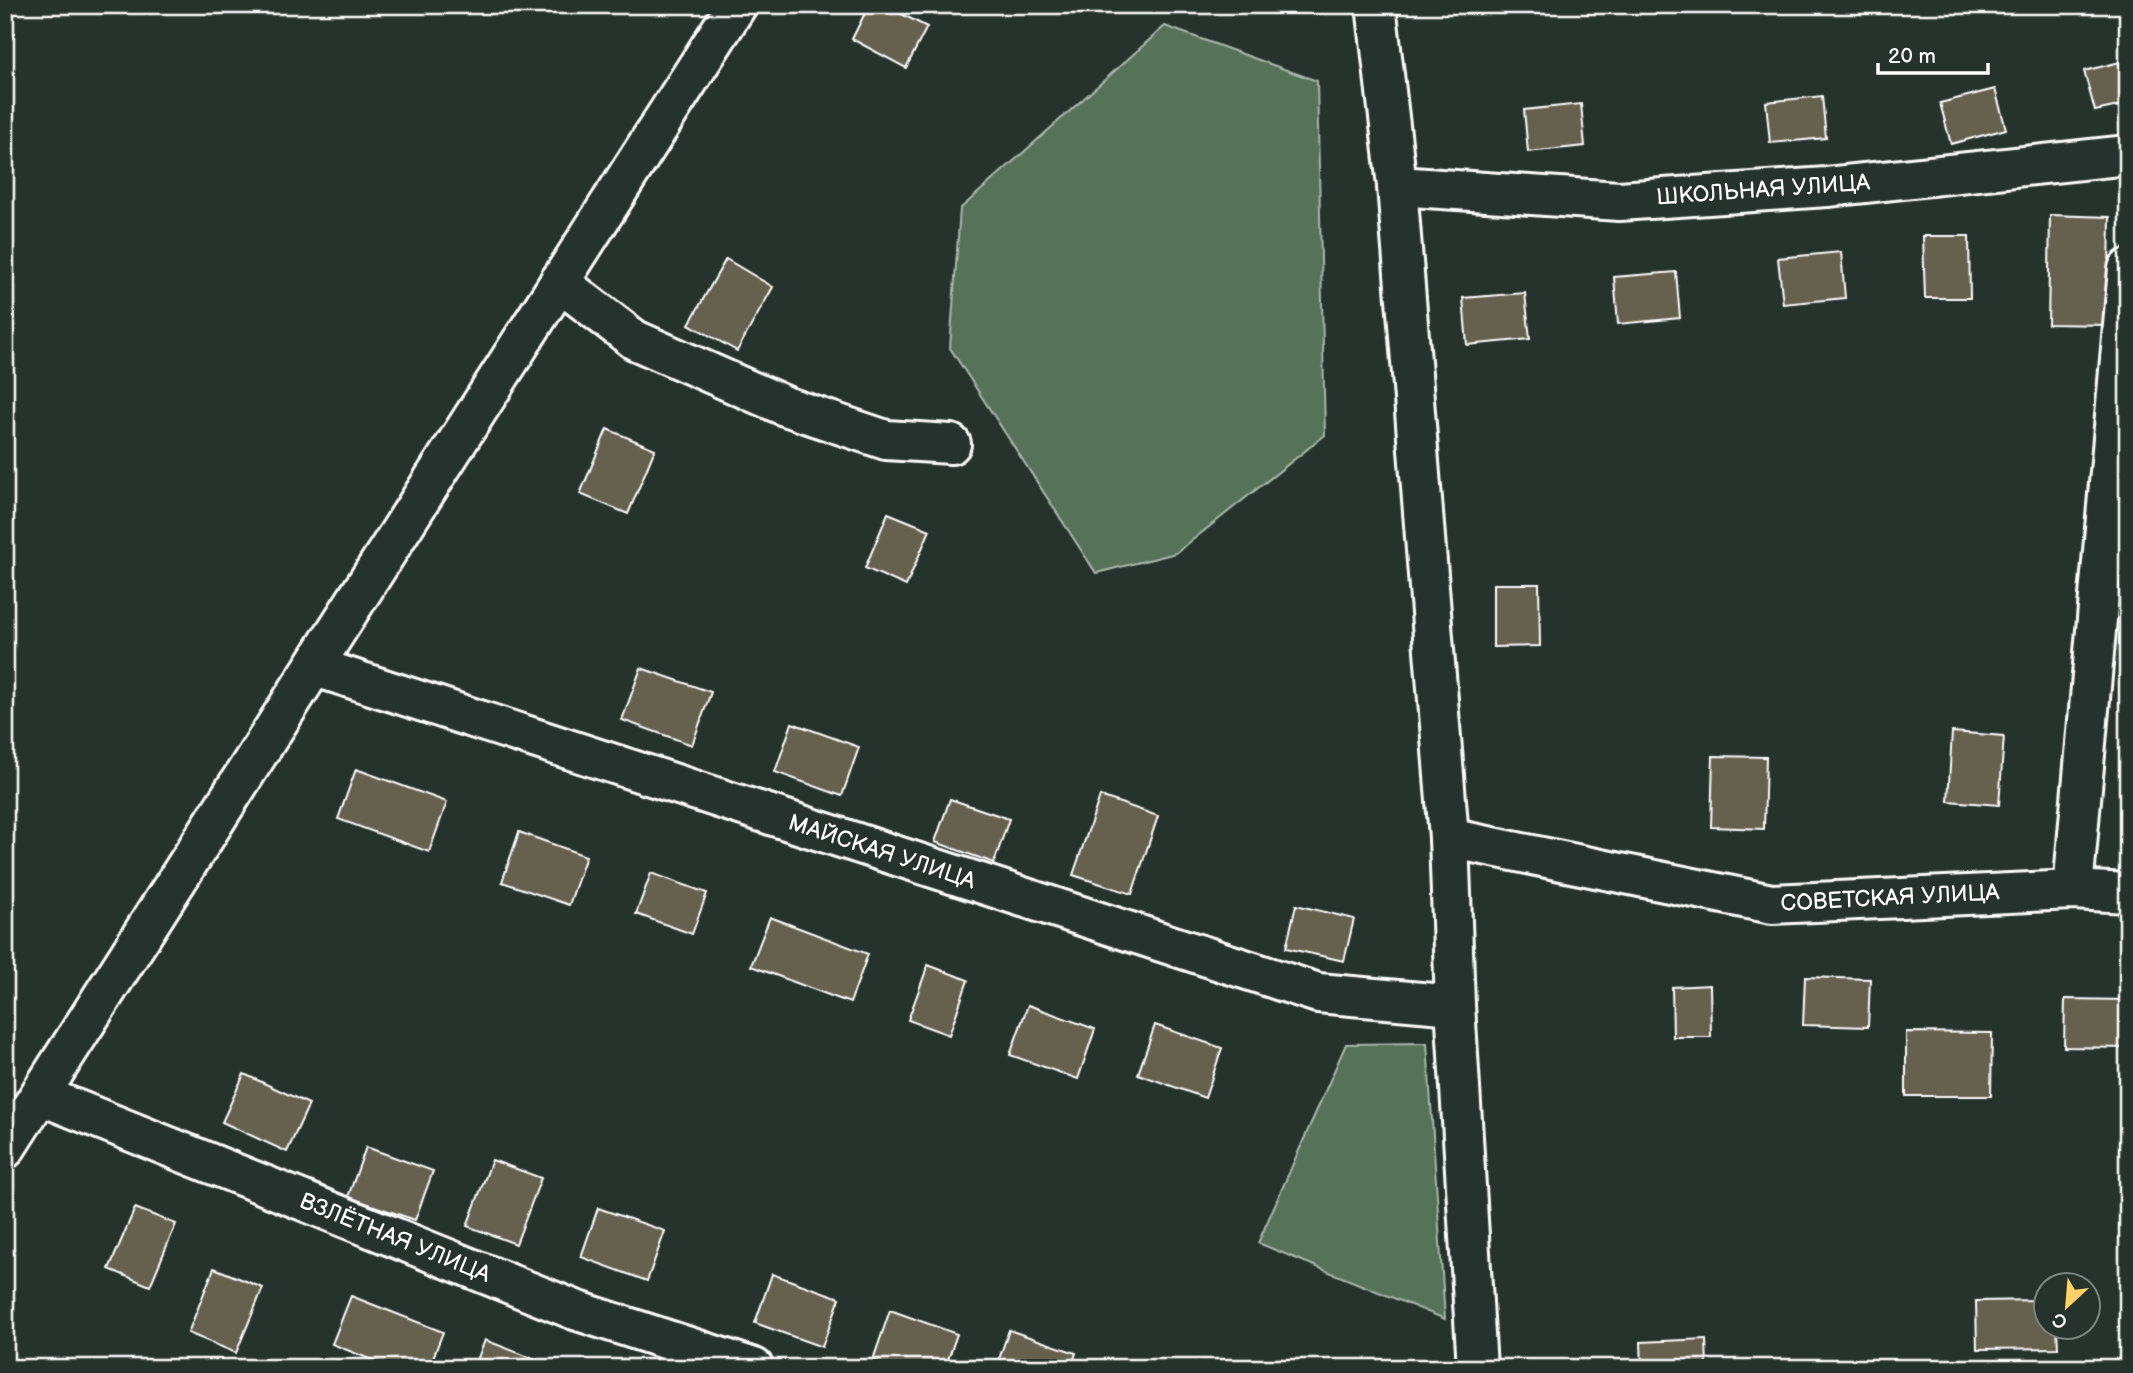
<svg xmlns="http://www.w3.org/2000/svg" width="2133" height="1373" font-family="'Balsamiq Sans',sans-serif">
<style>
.green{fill:#567259;stroke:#aab8ac;stroke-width:2}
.building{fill:#66614f;stroke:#fff;stroke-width:2}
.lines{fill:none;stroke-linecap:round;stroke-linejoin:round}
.street-casing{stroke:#fff;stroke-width:44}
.secondary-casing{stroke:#fff;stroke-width:44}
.street{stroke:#26332d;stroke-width:38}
.secondary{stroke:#26332d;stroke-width:38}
.labels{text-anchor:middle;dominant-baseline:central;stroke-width:7;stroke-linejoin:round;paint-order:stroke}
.street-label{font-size:23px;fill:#fff;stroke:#26332d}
</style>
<rect width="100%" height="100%" fill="#26332d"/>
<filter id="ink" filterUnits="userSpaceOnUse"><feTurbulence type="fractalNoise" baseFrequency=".0143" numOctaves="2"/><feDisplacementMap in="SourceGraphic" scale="14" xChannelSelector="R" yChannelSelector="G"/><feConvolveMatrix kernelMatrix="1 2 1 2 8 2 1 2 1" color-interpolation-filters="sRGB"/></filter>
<g filter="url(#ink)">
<g class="green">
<path d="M1165 26 1317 81 1325 435 1176 553 1096 573 950 348 960 209Z"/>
<path d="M1427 1043 1445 1319 1258 1243 1346 1044Z"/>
</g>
<g class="building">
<path d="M869 5H884L927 27 906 68 852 39Z"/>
<path d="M2128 60V104L2095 111 2084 71Z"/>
<path d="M1995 89 2006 129 1951 144 1940 103Z"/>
<path d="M1822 96 1826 138 1770 143 1766 102Z"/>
<path d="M1581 104 1585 146 1528 152 1524 110Z"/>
<path d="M2050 215 2110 217 2108 325 2048 324Z"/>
<path d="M1923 236H1969L1970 298H1925Z"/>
<path d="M1841 252 1845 298 1783 304 1778 258Z"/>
<path d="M726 259 773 287 737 351 689 324Z"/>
<path d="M1676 272 1680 318 1618 324 1614 277Z"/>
<path d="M1525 293 1530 339 1467 345 1463 298Z"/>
<path d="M607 429 655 449 628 514 580 494Z"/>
<path d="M888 513 930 530 906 586 865 568Z"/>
<path d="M1493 584H1539L1540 646 1493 647Z"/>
<path d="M641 668 711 692 692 745 622 720Z"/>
<path d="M792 723 859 747 842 796 775 772Z"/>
<path d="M1952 732 2004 736 1999 805 1948 801Z"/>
<path d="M1713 756 1766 757 1764 829 1711 827Z"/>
<path d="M356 769 447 802 429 852 338 819Z"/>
<path d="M1100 796 1158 816 1132 894 1073 875Z"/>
<path d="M950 799 1009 819 994 863 935 842Z"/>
<path d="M519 832 586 856 569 905 502 882Z"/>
<path d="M651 873 707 893 692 934 636 914Z"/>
<path d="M1296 905 1354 919 1344 961 1286 948Z"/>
<path d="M770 917 868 954 850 1003 751 966Z"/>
<path d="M928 965 968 980 949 1035 908 1020Z"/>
<path d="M1805 977 1870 979 1868 1027 1803 1025Z"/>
<path d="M1710 985 1711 1037H1673L1672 987Z"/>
<path d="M2065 999 2128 1000V1048L2064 1047Z"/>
<path d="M1028 1005 1095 1029 1078 1079 1010 1055Z"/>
<path d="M1155 1025 1222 1048 1205 1098 1138 1074Z"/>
<path d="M1906 1032 1992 1033 1991 1096H1906Z"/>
<path d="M244 1074 309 1104 287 1152 222 1122Z"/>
<path d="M366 1147 433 1171 415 1220 348 1197Z"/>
<path d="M492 1160 541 1178 516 1244 467 1226Z"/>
<path d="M135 1208 176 1224 150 1286 109 1269Z"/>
<path d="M598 1208 665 1231 647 1281 581 1257Z"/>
<path d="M214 1268 263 1288 236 1353 188 1333Z"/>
<path d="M772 1274 840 1298 822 1347 755 1323Z"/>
<path d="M351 1296 443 1332 429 1368H392L332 1344Z"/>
<path d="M2046 1300V1328H2057L2058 1348 1977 1349 1976 1301Z"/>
<path d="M890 1310 957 1334 945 1368H896L873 1360Z"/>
<path d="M1009 1330 1076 1353 1071 1368H996Z"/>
<path d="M1706 1339 1707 1368H1642L1641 1342Z"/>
<path d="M485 1340 534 1359 530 1368H474Z"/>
</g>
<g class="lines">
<g class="street-casing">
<g id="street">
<path d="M1376 5 1397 186 1449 838 1455 1005 1477 1368"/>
<path d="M1397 186 1619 201 1827 187 2128 155"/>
<path d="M559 282 635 340 785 406 886 440 951 444"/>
<path d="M316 667 1318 993 1455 1005"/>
<path d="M1449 838 1772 904 2073 890 2128 893"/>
<path d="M2073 890 2128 269"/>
<path d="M40 1095 575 1310 754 1368"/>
</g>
</g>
<g class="secondary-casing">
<path id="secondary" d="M5 1149C250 769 492 386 737 5"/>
</g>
<use href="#street" class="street"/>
<use href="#secondary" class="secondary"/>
</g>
</g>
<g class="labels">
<g class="street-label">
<text transform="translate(1763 190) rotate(-4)">ШКОЛЬНАЯ УЛИЦА</text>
<text transform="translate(882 852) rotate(18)">МАЙСКАЯ УЛИЦА</text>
<text transform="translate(1890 898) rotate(-3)">СОВЕТСКАЯ УЛИЦА</text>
<text transform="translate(395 1238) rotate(22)">ВЗЛЁТНАЯ УЛИЦА</text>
</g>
</g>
<rect width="2133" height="1373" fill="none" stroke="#26332d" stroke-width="28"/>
<rect x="14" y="14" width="2105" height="1345" fill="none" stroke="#fff" stroke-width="2.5" filter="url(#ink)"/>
<g transform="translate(2067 1306) rotate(206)"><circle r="33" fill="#26332d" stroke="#7d8581" stroke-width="2"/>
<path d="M0-5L12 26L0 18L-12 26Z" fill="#ffd166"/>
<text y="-10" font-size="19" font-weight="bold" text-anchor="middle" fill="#ffffff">С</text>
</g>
<path d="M1878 63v10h110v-10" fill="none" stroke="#ffffff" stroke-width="3.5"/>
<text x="1888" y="63" font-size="21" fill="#ffffff" stroke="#26332d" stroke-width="5" paint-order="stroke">20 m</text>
</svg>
